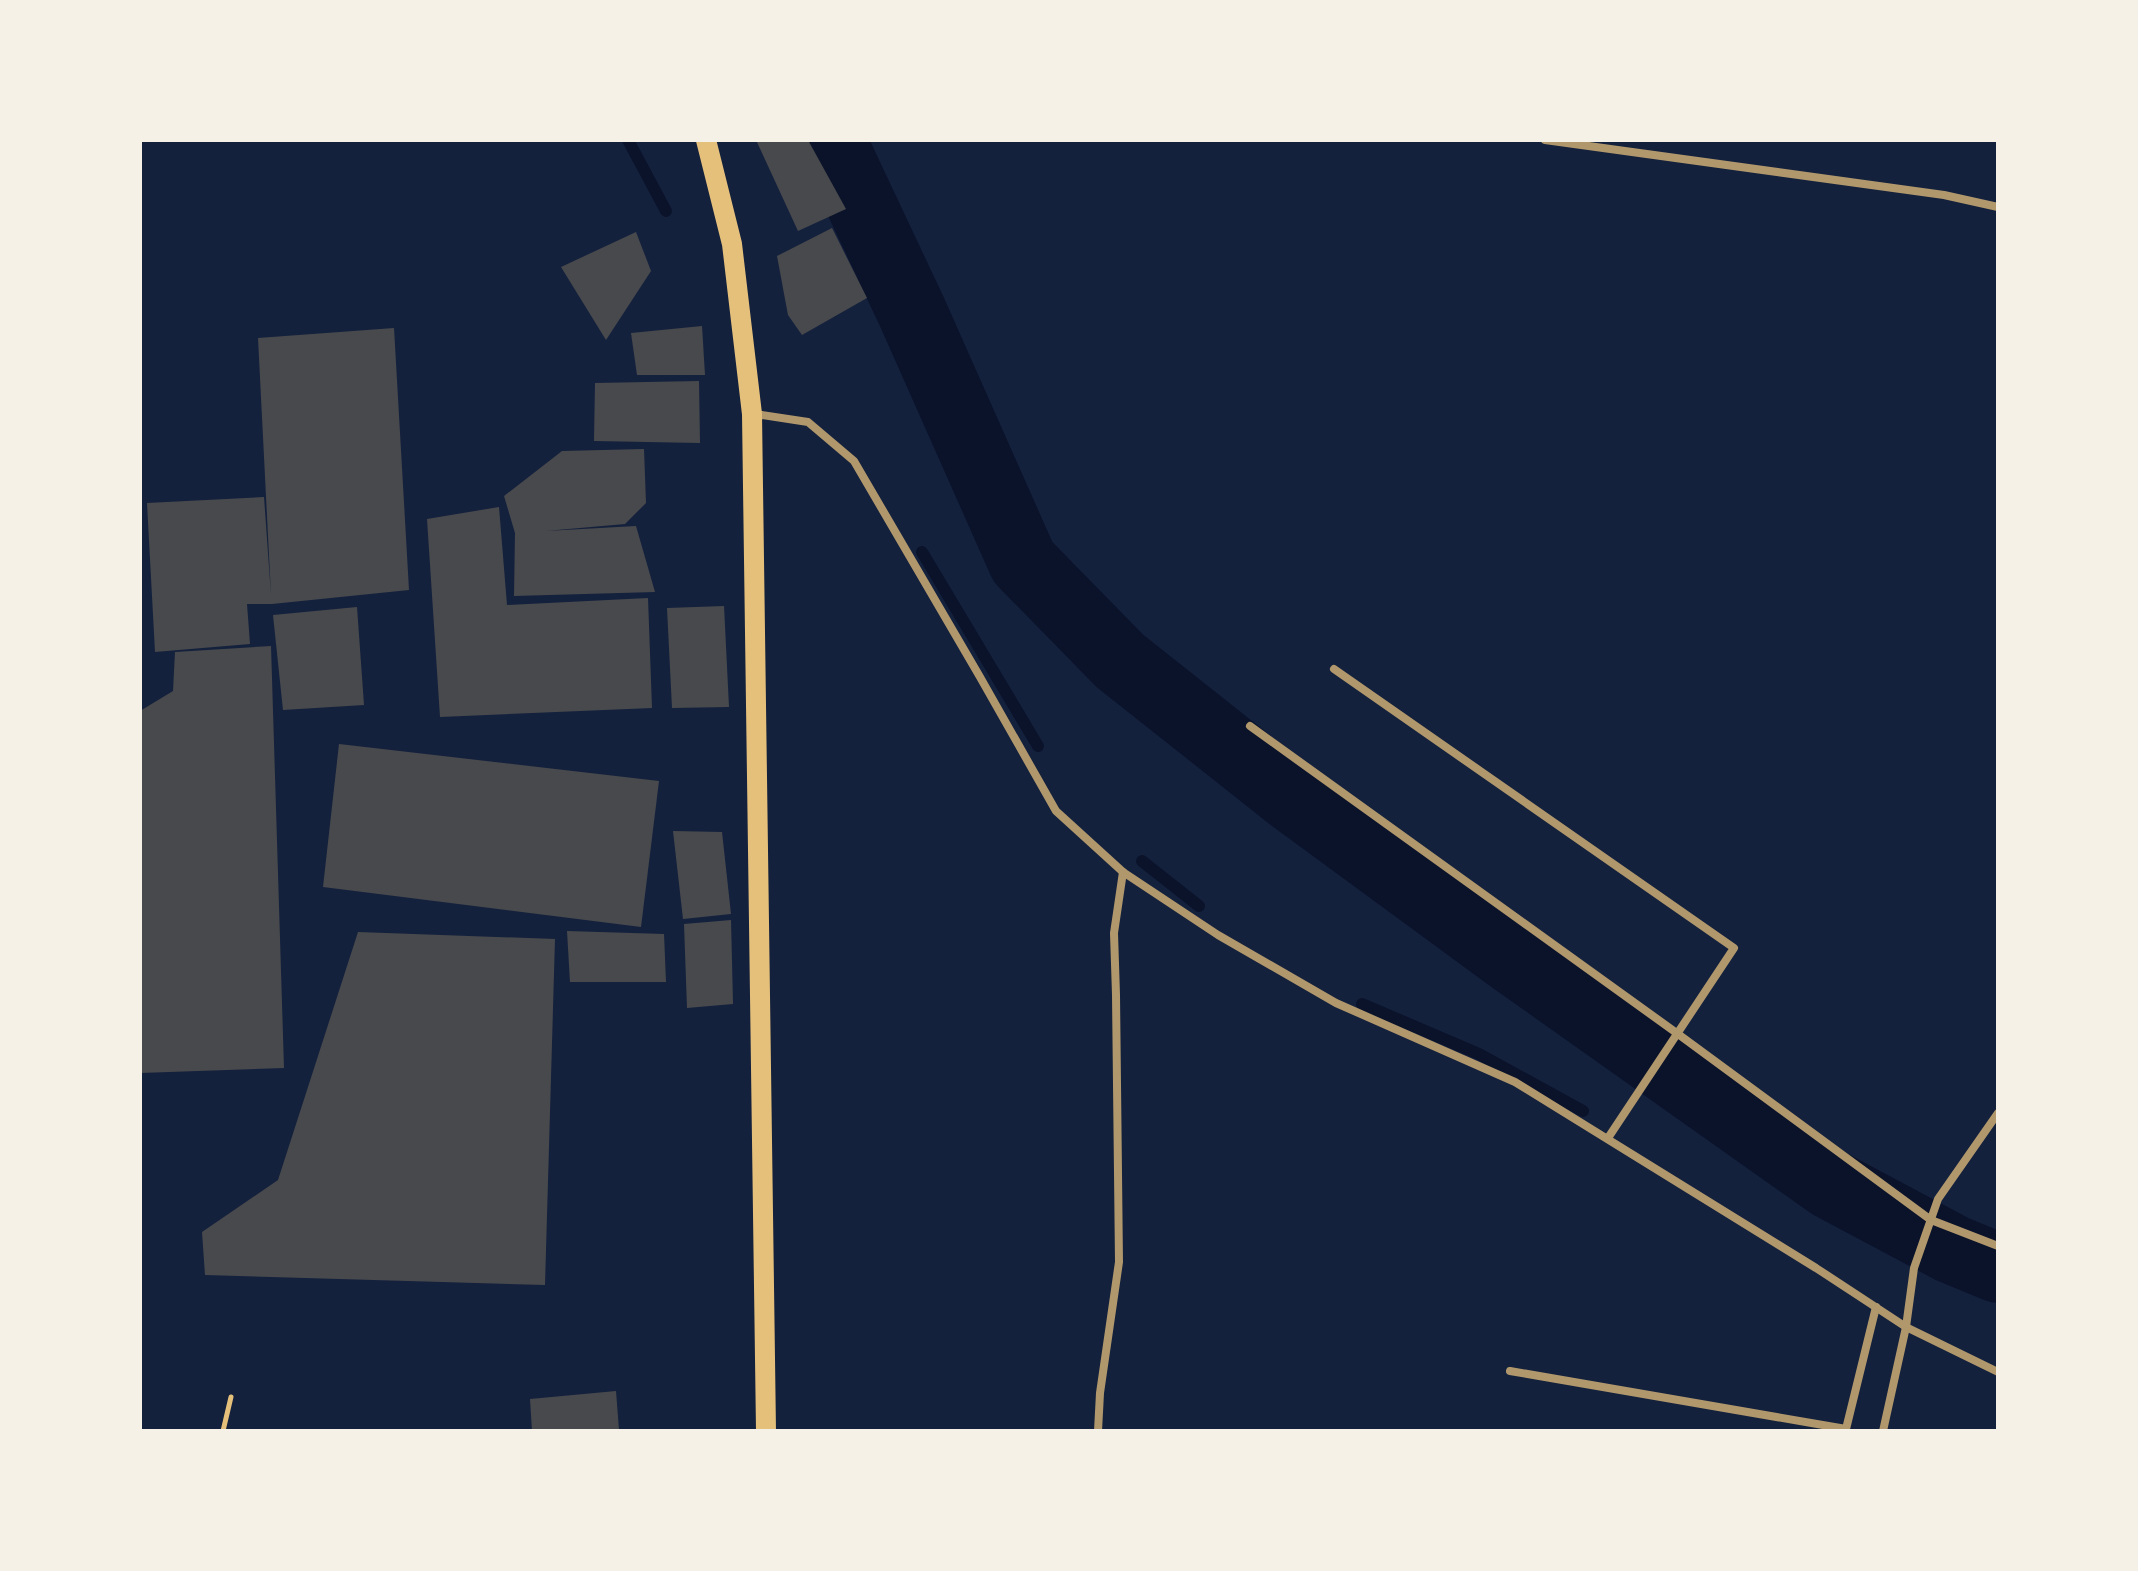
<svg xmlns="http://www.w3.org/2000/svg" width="2138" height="1571" font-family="'IBM Plex Sans',sans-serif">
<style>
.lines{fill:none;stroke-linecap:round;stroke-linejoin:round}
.stream{stroke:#0b132b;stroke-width:12}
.river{stroke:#0b132b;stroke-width:70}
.building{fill:#48494c}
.path{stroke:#e5c07b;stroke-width:5}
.minor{stroke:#b1986c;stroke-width:8}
.primary{stroke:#e5c07b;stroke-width:20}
</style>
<rect width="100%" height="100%" fill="#14213d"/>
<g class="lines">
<g class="stream">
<path d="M628 140 666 211"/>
<path d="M922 552 1038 746"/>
<path d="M1142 861 1199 906"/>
<path d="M1362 1004 1479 1054 1583 1111"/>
</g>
<path class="river" d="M831 140 912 312 1023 562 1120 661 1293 798 1511 958 1830 1184 1952 1249 1998 1268"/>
</g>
<g class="building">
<path d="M756 140H808L846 209 798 231Z"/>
<path d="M832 228 867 298 802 335 788 315 777 256Z"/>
<path d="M636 232 651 271 606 340 561 267Z"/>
<path d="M702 326 705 375H637L631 333Z"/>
<path d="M394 328 409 590 272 604H247L250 644 155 652 147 503 264 497 271 595 258 338Z"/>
<path d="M699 381 700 443 594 441 595 383Z"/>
<path d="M644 449 646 503 625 524 546 531 636 526 655 592 514 596 515 533 504 496 562 451Z"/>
<path d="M499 507 507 605 648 598 652 708 440 717 427 519Z"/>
<path d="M724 606 729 707 672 708 667 608Z"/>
<path d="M357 607 364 705 283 710 273 615Z"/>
<path d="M271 646 284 1068 140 1073V711L173 691 175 652Z"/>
<path d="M339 744 659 781 641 927 323 887Z"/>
<path d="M673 831 722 832 731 914 683 919Z"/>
<path d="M731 920 733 1004 687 1008 684 924Z"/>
<path d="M567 931 664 934 666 982H570Z"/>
<path d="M358 932 555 939 545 1285 205 1275 202 1232 278 1180Z"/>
<path d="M616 1391 619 1430 532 1431 530 1399Z"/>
</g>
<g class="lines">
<path class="path" d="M223 1431 231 1397"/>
<g class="minor">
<path d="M1545 140 1944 195 1998 207"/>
<path d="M755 414 808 422 854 461 980 677 1056 811 1123 872 1218 935 1336 1003 1515 1082 1816 1268 1906 1327 1998 1372"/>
<path d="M1334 669 1734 948 1608 1138"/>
<path d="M1250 726 1678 1034 1931 1220 1998 1246"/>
<path d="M1510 1371 1846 1429 1876 1307"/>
<path d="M1098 1431 1100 1393 1119 1262 1116 995 1114 933 1123 872"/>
<path d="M1883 1431 1906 1327 1914 1268 1938 1199 1998 1113"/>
</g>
<path class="primary" d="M706 140 732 244 752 414 766 1431"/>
</g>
<rect width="2138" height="1571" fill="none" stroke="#f6f1e7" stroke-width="284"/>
</svg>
